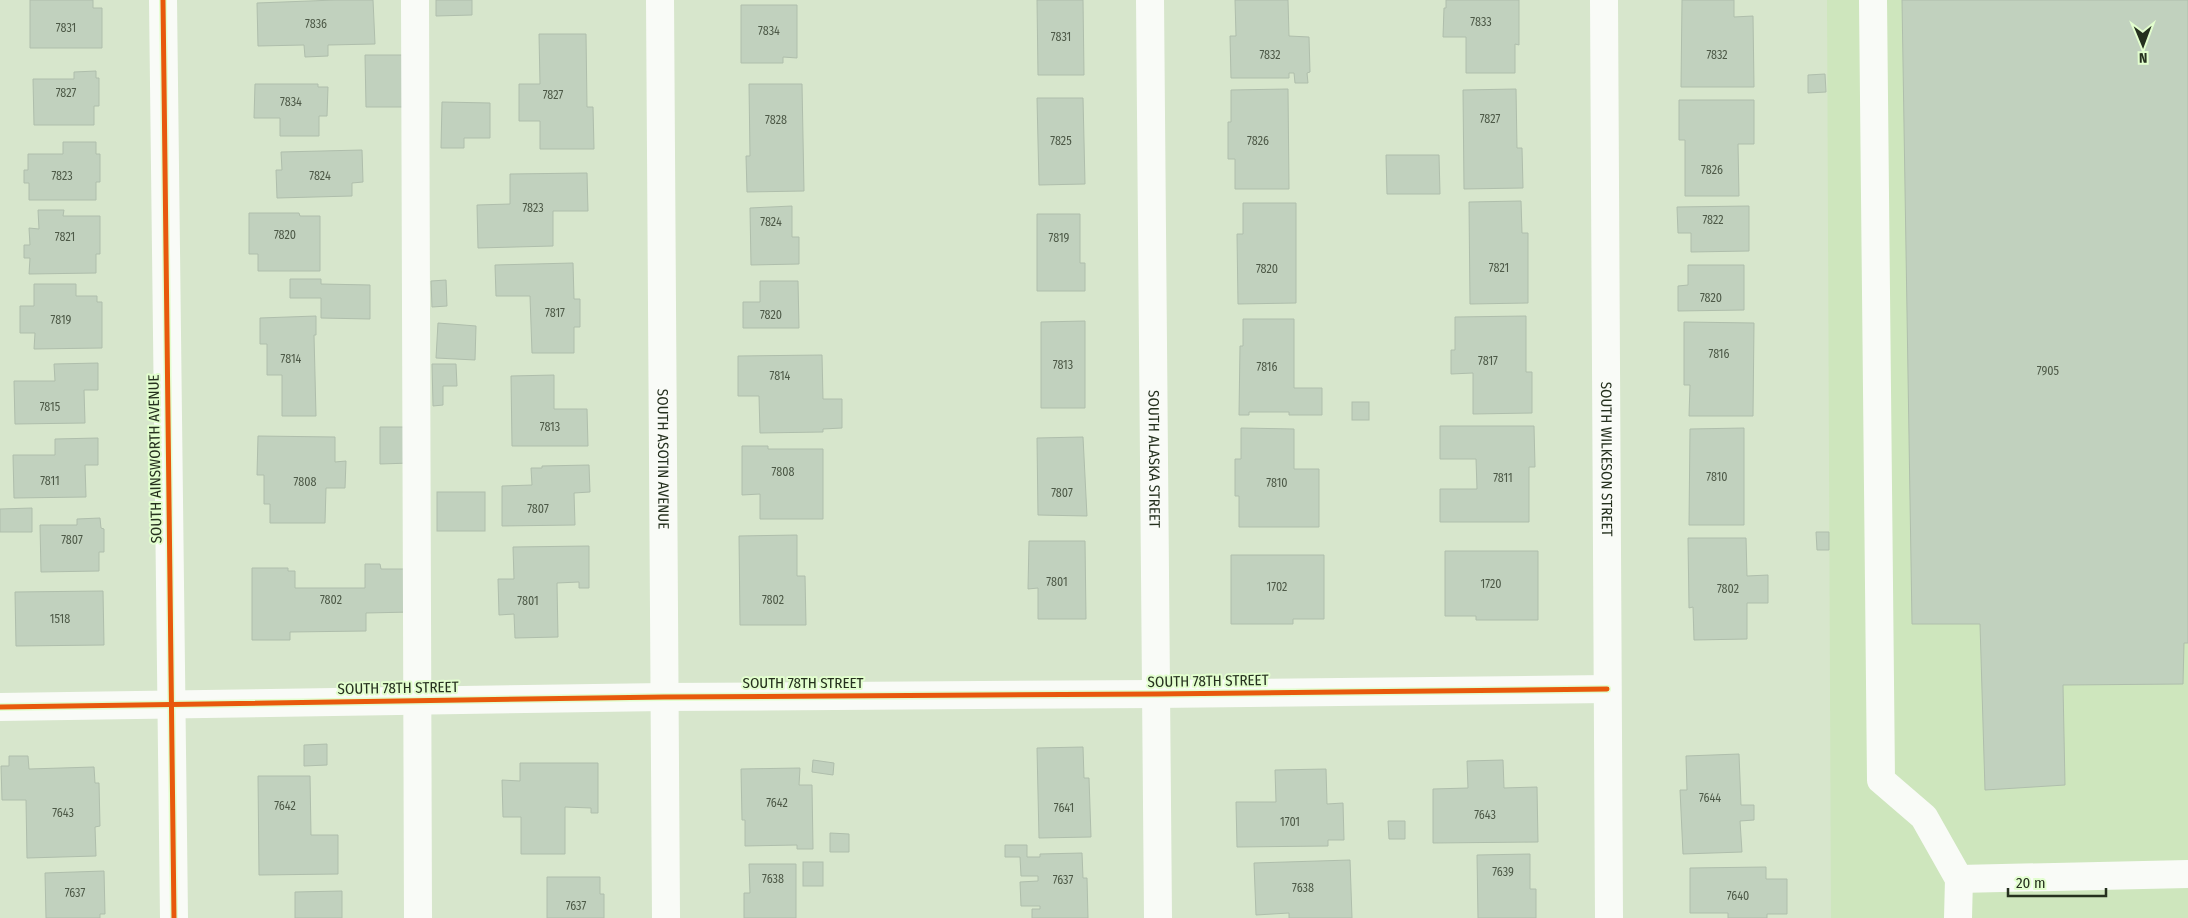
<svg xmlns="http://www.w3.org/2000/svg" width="2188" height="918" font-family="'Fira Sans Condensed',sans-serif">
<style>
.built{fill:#cee6bd}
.building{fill:#c1d1be;stroke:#afbeac}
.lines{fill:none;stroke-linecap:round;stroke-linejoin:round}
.minor{stroke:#f9fbf7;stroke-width:28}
.cycleway-casing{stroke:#e2fece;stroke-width:8}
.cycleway{stroke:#e8590c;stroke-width:5}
.labels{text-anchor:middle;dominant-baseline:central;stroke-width:4;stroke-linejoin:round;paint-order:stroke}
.number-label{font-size:12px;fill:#4d5947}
.street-label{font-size:15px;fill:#25301e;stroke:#e2fece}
</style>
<rect width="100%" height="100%" fill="#d7e6cc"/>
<path class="built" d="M1827 0H2188V918H1831Z"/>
<g class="building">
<path d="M30 0H93V8H102V48H30Z"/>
<path d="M335 0H373L375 44 328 45V56L305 57 304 45 258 46 257 3Z"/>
<path d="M436 0H472V15L436 16Z"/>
<path d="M1037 0H1083L1084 75H1038Z"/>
<path d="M1235 0H1288L1289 36 1309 37 1310 72 1307 73 1308 83H1295L1294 73H1289V78H1231L1230 36H1236Z"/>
<path d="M1446 0H1519V45L1515 44V73H1466V37H1443L1444 8H1446Z"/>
<path d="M1682 0H1734V17L1753 16 1754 87H1681Z"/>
<path d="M1902 0H2188V643H2184L2183 684 2063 685 2065 785 1985 790 1980 624H1912Z"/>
<path d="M741 5H797V58L783 57V63H741Z"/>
<path d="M539 34H586L587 107H593L594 149H540V121H519V84H540Z"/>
<path d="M365 55H405V107H366Z"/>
<path d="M96 71V78H99V106H94V125H34L33 79H74V72Z"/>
<path d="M1825 74 1826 92 1808 93V75Z"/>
<path d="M255 84H318V87H328L327 116H319V136H280V118H254Z"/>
<path d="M749 84H802L804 191 747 192 746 156H750Z"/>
<path d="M1288 89 1289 189H1235V159H1228V122H1231V90Z"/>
<path d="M1516 89 1517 148H1522L1523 188 1464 189 1463 90Z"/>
<path d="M1037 98H1083L1085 184 1039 185Z"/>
<path d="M1679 100H1754V144H1738L1739 196H1685V140H1679Z"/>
<path d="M442 102 490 103V138H464V148H441Z"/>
<path d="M63 142H96V154H100V182H96V200H29V183H24V170H28V154H63Z"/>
<path d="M362 150 363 182 352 183V196L277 198 276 170H282L281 152Z"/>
<path d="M1386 155H1439L1440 194H1387Z"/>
<path d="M587 173 588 211H553V246L478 248 477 205 510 204V174Z"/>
<path d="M1521 201 1522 233H1528V303L1470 304 1469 202Z"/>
<path d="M1243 203H1296V303L1238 304 1237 234H1243Z"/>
<path d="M792 206V237H799V264L751 265 750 208Z"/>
<path d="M1749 206V251L1691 252V233H1678L1677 207Z"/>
<path d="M38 210H64L63 216H100V254H96V273L29 274 30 258H24V245H30L29 228 39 229Z"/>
<path d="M249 213H299L300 216H320V271H258V254H249Z"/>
<path d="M1037 214H1080V263H1085V291H1037Z"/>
<path d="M573 263 574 299H580V327H574V353H532L530 296H496L495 265Z"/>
<path d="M1688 265H1744V310L1678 311V286L1688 285Z"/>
<path d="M290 279H321V284L370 285V319L321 318V298H290Z"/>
<path d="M446 280 447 306 432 307 431 281Z"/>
<path d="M760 281H798L799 328H743V302H760Z"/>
<path d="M34 284H76V296H97V302H102V348L34 349 35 333H20V306H34Z"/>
<path d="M316 316V335H314L316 416H282V375H267V344H260V318Z"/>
<path d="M1526 316V372H1532V413L1473 414V373L1451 374V350H1455V317Z"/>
<path d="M1243 319H1294V388H1322V415H1289V412H1249V415H1239L1240 346H1243Z"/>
<path d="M1085 321V408H1041V322Z"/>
<path d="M1684 322 1754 323 1753 416H1689L1690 385H1684Z"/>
<path d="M438 323 476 326 475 360 436 358Z"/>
<path d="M822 355 823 399H842V428L823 429V432L760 433 759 396H738V356Z"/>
<path d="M98 363V390H84L85 423 15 424 14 381H55L54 364Z"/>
<path d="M432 364H456L457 386H443V405L433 406Z"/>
<path d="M554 375V409H587L588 446H512L511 376Z"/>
<rect x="1352" y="402" width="17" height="18"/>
<path d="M1440 426H1534L1535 467H1529V522H1440V489H1477L1476 459H1440Z"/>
<path d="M380 427H411V463L380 464Z"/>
<path d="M1241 428 1294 429V469H1319V527H1239V496H1235V459H1241Z"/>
<path d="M1744 428V525H1689L1690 429Z"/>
<path d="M258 436 335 437V462L346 461 345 488H326L325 523H270V504H264V475H257Z"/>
<path d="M1083 437 1087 516 1038 515 1037 438Z"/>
<path d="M98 438V465H85L86 497 14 498 13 455H55V439Z"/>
<path d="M742 446H768V449H823V519H760V494L742 495Z"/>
<path d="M589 465 590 492 574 493 575 525 502 526V486L532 485 531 468H542V466Z"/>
<rect x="437" y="492" width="48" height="39"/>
<path d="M32 508V532H0V509Z"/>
<path d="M100 518 101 528 104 529V552H99V571L41 572 40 525H77V519Z"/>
<path d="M1816 532H1829V550H1817Z"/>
<path d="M797 535V576H805L806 625H740L739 536Z"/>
<path d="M1688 538H1746L1747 576 1768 575V603H1747V639L1694 640 1693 607 1689 608Z"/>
<path d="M1029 541H1085L1086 619H1038V588L1028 589Z"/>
<path d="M589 546V588H579V582L557 583 558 637 515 638 514 614 499 615 498 579H514L513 547Z"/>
<path d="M1445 551H1538V620H1476V616H1445Z"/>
<path d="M1231 555H1324V619H1293V624H1231Z"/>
<path d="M365 564H380L381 569H410L411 612 366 613V631L290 632V640H252V568H288V571H295V588H365Z"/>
<path d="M103 591 104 645 16 646 15 592Z"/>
<path d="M327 744V765L304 766V745Z"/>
<path d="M1083 747 1084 778H1089L1091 837 1039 838 1037 748Z"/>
<path d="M1739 754 1741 805H1754V820L1740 821 1742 852 1683 854 1680 790H1687L1686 756Z"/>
<path d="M9 756H28L29 769 94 767 95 783H99L100 826 95 827 96 856 27 858 26 800H2L1 766H9Z"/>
<path d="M813 760 834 763 833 775 812 772Z"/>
<path d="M1503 760 1504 788 1537 787 1538 842 1433 843V789L1468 788 1467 761Z"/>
<path d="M520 763H598V813H591V808L565 807V854H521V817H503L502 780 520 781Z"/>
<path d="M800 768 799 785H812L813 849H797V845L745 846V820H742L741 769Z"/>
<path d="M1326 769 1327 804 1343 803 1344 840H1328V846L1237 847 1236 802H1276L1275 770Z"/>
<path d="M258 776H310L311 835H338V874L259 875Z"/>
<path d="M1388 821H1405V839H1389Z"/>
<path d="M830 833 849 834V852H830Z"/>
<path d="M1005 845H1027V857H1040V854L1082 853 1083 878H1087L1088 918H1032V909H1040V906H1021L1020 882 1038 881V876H1021L1020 857H1005Z"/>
<path d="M1530 854V889H1536V918H1478L1477 855Z"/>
<path d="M1350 860 1352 918H1289V913L1256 915 1254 863Z"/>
<rect x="803" y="862" width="20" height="24"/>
<path d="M749 864H796V918H744V893H750Z"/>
<path d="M1766 867V879H1787V914H1767V918H1728V913H1690V868Z"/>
<path d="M104 871 105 914H100V918H46L45 873Z"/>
<path d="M547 877H600V894H604V918H547Z"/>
<path d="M342 891V918H295V892Z"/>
</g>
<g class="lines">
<g class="minor">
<path d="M163 0 174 918"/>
<path d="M415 0 418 918"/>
<path id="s1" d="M660 0 666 918"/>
<path id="s2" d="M1150 0 1158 918"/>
<path id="s3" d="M1604 0 1609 918"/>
<path d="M1873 0 1881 780 1924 817 1959 879 1958 918"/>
<path d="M0 707 664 697 1156 694 1607 689"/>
<path d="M1959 879 2188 874"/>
</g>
<g class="cycleway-casing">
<g id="cycleway">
<path d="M163 0 174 918"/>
<path d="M0 707 664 697 1156 694 1607 689"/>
</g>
</g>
<use href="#cycleway" class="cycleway"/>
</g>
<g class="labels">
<g class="number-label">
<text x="1481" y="22">7833</text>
<text x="316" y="24">7836</text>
<text x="66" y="28">7831</text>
<text x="769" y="31">7834</text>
<text x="1061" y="37">7831</text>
<text x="1270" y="55">7832</text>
<text x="1717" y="55">7832</text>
<text x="66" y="93">7827</text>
<text x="553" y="95">7827</text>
<text x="291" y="102">7834</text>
<text x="1490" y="119">7827</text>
<text x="776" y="120">7828</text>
<text x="1061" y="141">7825</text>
<text x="1258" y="141">7826</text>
<text x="1712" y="170">7826</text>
<text x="62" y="176">7823</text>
<text x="320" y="176">7824</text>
<text x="533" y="208">7823</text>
<text x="1713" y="220">7822</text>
<text x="771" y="222">7824</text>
<text x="285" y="235">7820</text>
<text x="65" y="237">7821</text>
<text x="1059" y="238">7819</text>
<text x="1499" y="268">7821</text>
<text x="1267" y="269">7820</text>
<text x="1711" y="298">7820</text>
<text x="555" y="313">7817</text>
<text x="771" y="315">7820</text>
<text x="61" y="320">7819</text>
<text x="1719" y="354">7816</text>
<text x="291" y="359">7814</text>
<text x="1488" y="361">7817</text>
<text x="1063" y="365">7813</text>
<text x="1267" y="367">7816</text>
<text x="2048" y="371">7905</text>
<text x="780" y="376">7814</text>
<text x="50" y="407">7815</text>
<text x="550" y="427">7813</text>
<text x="783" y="472">7808</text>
<text x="1717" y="477">7810</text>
<text x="1503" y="478">7811</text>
<text x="50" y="481">7811</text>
<text x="305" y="482">7808</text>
<text x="1277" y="483">7810</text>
<text x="1062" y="493">7807</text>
<text x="538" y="509">7807</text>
<text x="72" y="540">7807</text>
<text x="1057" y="582">7801</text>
<text x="1491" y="584">1720</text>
<text x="1277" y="587">1702</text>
<text x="1728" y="589">7802</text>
<text x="331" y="600">7802</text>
<text x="773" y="600">7802</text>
<text x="528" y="601">7801</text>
<text x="60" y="619">1518</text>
<text x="1710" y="798">7644</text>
<text x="777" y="803">7642</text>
<text x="285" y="806">7642</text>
<text x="1064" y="808">7641</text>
<text x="63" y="813">7643</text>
<text x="1485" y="815">7643</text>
<text x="1290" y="822">1701</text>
<text x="1503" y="872">7639</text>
<text x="773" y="879">7638</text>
<text x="1063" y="880">7637</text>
<text x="1303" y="888">7638</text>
<text x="75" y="893">7637</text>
<text x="1738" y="896">7640</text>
<text x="576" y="906">7637</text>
</g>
<g class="street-label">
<text transform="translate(155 459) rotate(-91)">SOUTH AINSWORTH AVENUE</text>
<text stroke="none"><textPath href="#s1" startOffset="459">SOUTH ASOTIN AVENUE</textPath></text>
<text stroke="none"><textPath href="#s2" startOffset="459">SOUTH ALASKA STREET</textPath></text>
<text stroke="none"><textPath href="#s3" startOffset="459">SOUTH WILKESON STREET</textPath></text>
<text transform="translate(1208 681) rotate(-1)">SOUTH 78TH STREET</text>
<text x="803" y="683">SOUTH 78TH STREET</text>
<text transform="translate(398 688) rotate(-1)">SOUTH 78TH STREET</text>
</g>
</g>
<g transform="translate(2143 45) rotate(179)" stroke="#e2fece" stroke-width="4" paint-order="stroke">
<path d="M0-4L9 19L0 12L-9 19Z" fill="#25301e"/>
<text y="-8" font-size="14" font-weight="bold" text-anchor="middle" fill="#25301e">N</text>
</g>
<path d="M2008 888v8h98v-8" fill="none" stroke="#25301e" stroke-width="2.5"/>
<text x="2016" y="888" font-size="15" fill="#25301e" stroke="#e2fece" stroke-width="4" paint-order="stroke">20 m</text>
</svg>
